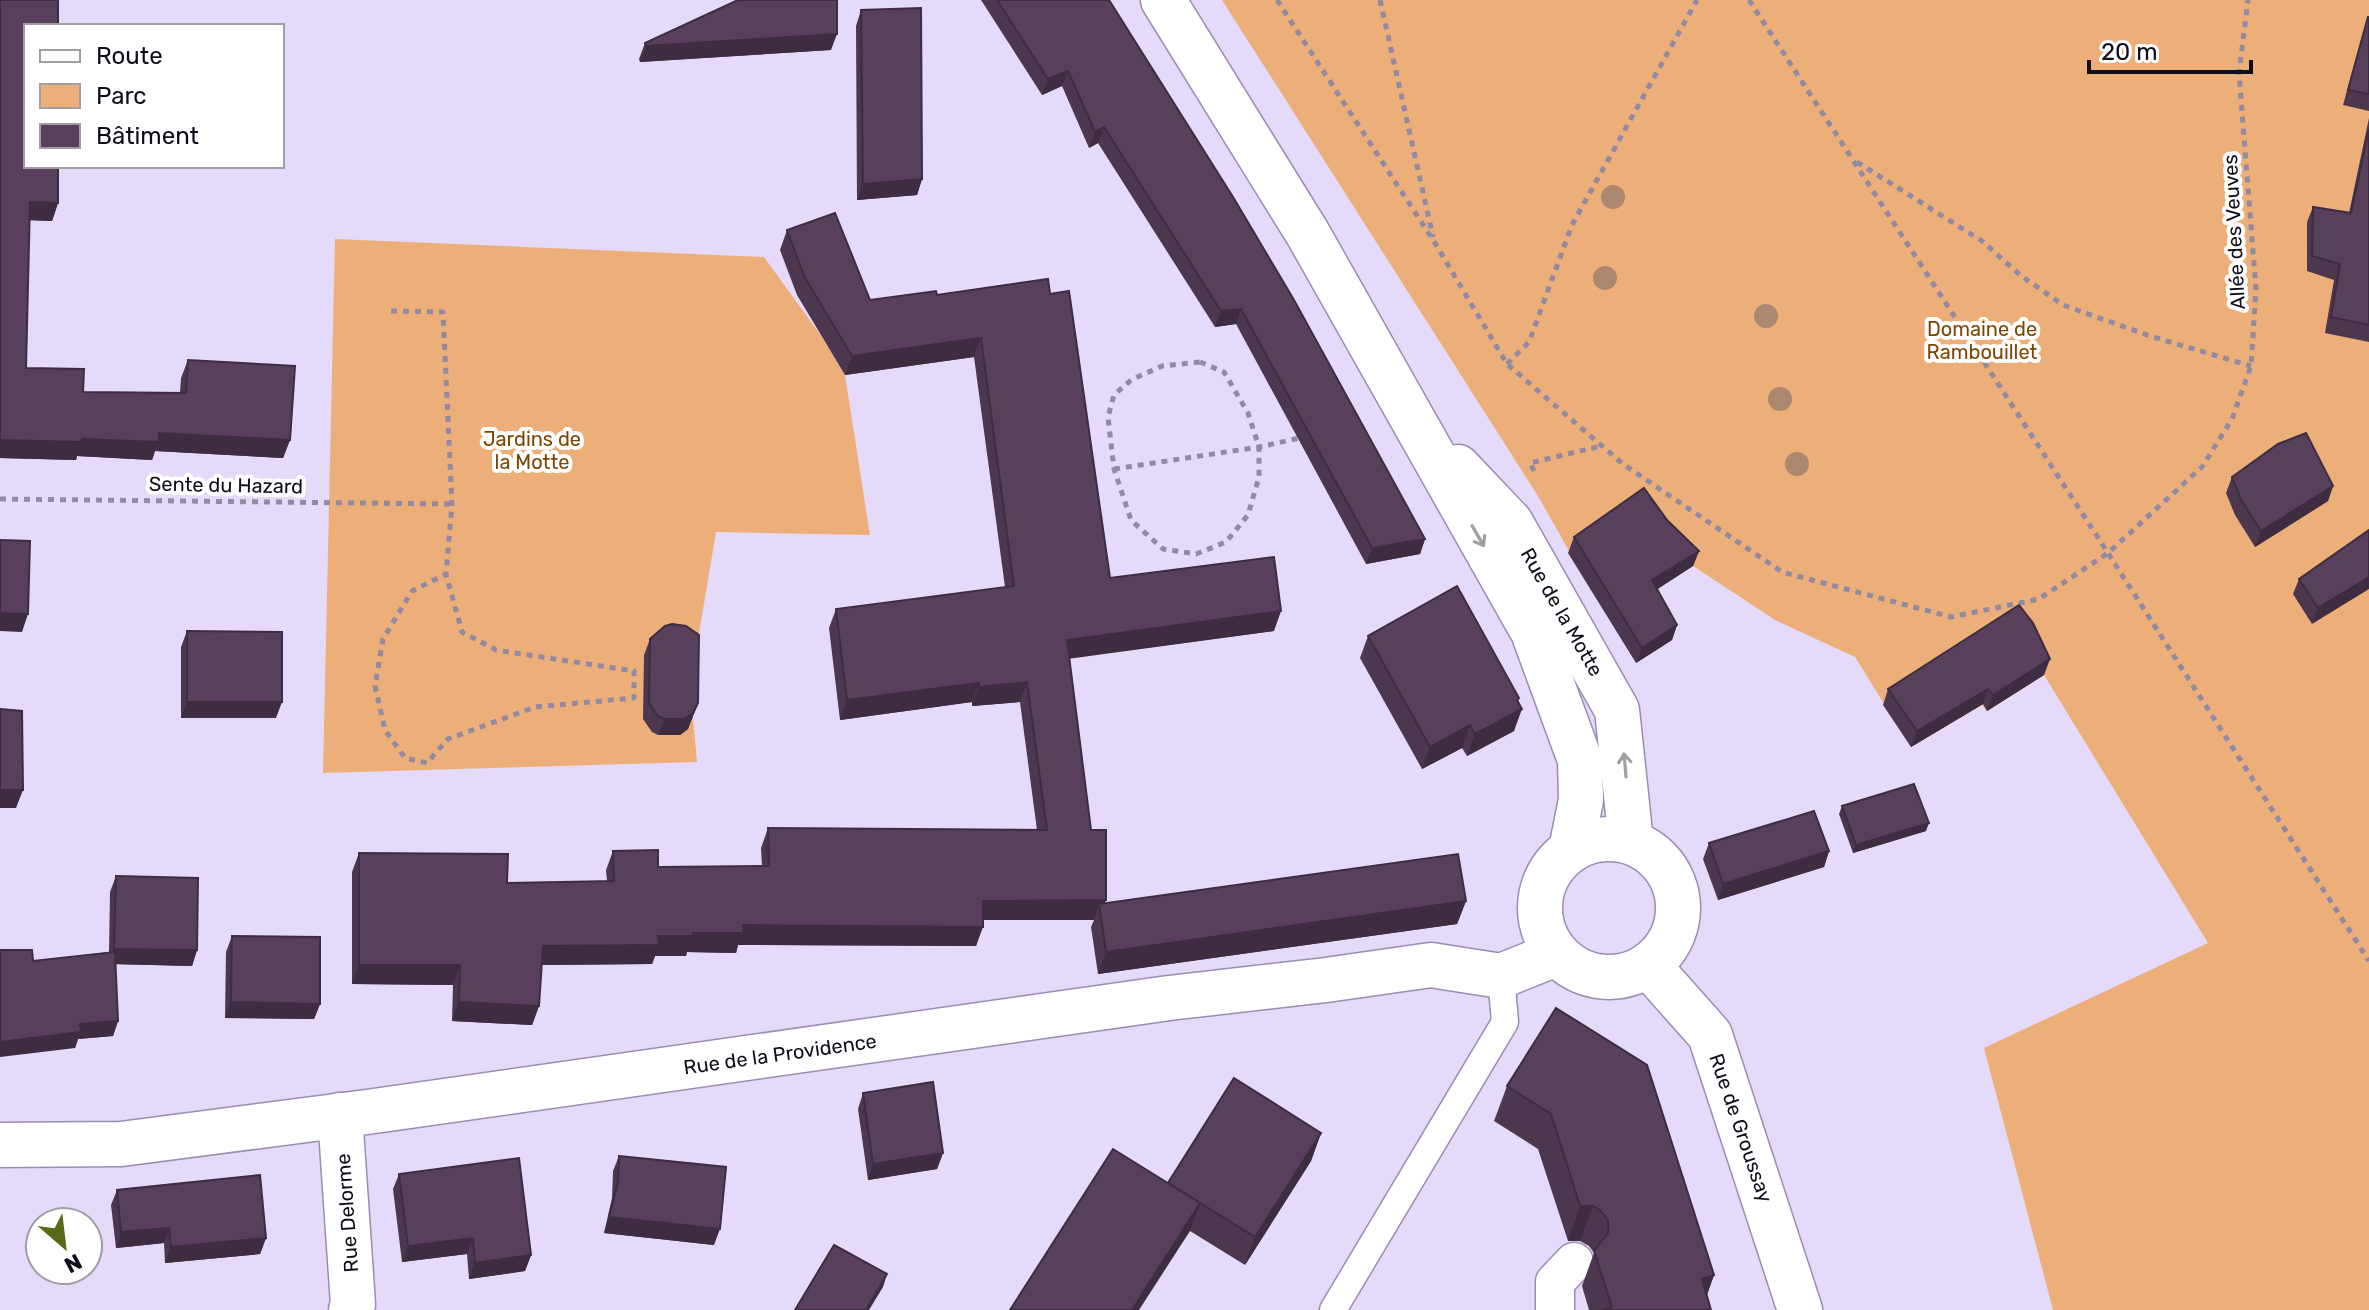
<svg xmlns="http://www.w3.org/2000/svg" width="2369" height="1310" font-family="Rubik,sans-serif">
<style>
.green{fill:#ecaf7a}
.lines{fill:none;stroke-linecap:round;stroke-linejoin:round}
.service-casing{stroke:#9a8db2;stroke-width:29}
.pedestrian-casing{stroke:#9a8db2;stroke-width:41}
.minor-casing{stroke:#9a8db2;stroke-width:47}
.tertiary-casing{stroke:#9a8db2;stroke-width:47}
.secondary-casing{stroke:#9a8db2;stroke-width:47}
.path{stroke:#928aa2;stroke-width:5;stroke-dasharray:6 6;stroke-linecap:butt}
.service{stroke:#fff;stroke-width:26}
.pedestrian{stroke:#fff;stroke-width:38}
.minor{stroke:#fff;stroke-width:44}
.tertiary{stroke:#fff;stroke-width:44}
.secondary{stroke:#fff;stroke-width:44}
.tree{fill:#ac8870}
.wall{fill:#4c374f}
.shaded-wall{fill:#3e2d40}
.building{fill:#58405c;stroke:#3e2d40;stroke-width:2}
.oneway{stroke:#a09ea3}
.labels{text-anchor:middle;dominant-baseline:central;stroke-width:8;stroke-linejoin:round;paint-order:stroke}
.street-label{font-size:20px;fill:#110c19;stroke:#fff}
.park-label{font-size:20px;fill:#7e4500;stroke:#fff}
</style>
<rect width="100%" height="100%" fill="#e5dafa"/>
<g class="green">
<path d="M1222 0H2369V1310H2053L1984 1048 2208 943 2044 675 1987 711 1982 705 1911 747 1855 657 1775 620 1693 566 1661 536 1590 588 1538 496Z"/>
<path d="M335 239 764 257 822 337 845 375 870 535 716 532 693 669V719L697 762 323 773Z"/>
</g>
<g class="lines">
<g class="service-casing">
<path id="service" d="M1333 1310 1505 1022 1501 976"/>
</g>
<g class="pedestrian-casing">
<path id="pedestrian" d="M1555 1310V1282L1574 1262"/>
</g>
<g class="minor-casing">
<path id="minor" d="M340 1115 353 1304 351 1310"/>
</g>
<g class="tertiary-casing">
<g id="tertiary">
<path d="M1163 0 1308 234 1533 632 1580 760 1581 800 1571 850"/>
<path d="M1458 467 1511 523 1617 710 1631 842"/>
</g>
</g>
<g class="secondary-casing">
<g id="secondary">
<circle cx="1609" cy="908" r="69"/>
<path d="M1648 965 1710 1035 1800 1310"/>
<path d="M0 1145 121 1144 367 1112 1169 998 1326 980 1431 965 1501 976 1556 954"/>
</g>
</g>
<g class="path">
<path d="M1277 0 1435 243 1507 364 1623 464 1782 572 1951 617 2039 599 2108 553 2202 467 2232 419 2251 366 2256 289 2239 73 2248 0"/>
<path d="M1380 0 1433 237"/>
<path d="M1749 0 2108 553 2369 961"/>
<path d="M1857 162 1982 241 2020 275 2063 305 2150 336 2251 366"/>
<path d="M391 311 443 312 452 504 446 574 412 591 383 639 375 686 385 730 405 758 427 763 448 739 535 707 634 698V671L496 650 462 632 446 574"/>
<path d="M1200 362 1224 372 1248 413 1259 447V477L1248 515 1226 542 1196 554 1163 549 1131 520 1114 469 1108 417 1114 395 1131 380 1162 366Z"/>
<path d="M1507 364 1529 342 1572 225 1697 0"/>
<path d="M1114 469 1259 447 1304 437"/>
<path d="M1534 471 1530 463 1601 446"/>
<path d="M0 499 452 504"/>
</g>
<use href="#service" class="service"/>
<use href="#pedestrian" class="pedestrian"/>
<use href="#minor" class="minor"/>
<use href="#tertiary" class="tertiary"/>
<use href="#secondary" class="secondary"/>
</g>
<g class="tree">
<circle cx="1613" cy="197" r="12"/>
<circle cx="1605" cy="278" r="12"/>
<circle cx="1766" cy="316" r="12"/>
<circle cx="1780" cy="399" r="12"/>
<circle cx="1797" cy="464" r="12"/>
</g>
<g class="wall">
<path d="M0 0 58 203 52 221 29 220 26 368 83 392 180 393 181 378 188 360 290 440 283 458 155 451 152 460 77 456 76 460 0 458Z"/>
<path d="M981 0H1109L1425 539 1420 554 1366 564 1236 324 1215 327 1098 143 1089 148 1062 86 1042 95Z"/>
<path d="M861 10 922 179 917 195 857 200 856 26Z"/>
<path d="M2368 17H2369V111L2343 105 2363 33Z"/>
<path d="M645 43 831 50 640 62 639 59Z"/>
<path d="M2369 118V342L2325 333 2334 280 2307 271V222L2313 207 2349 213Z"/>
<path d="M787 230 870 300 937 295 1050 294 1110 578 1274 631 1069 658 1091 830 1104 904 1466 901 1457 924 1098 974 1091 927 1094 920H983L976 946 738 945 736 953 687 952 686 956H655L652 964 542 965 539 1006 532 1025 452 1021 453 985 352 984V872L359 853 507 883 607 881 606 870 613 851 658 867 762 866 761 848 768 828 1037 830 1020 702 972 706V702L840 720 829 628 836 609 1005 587 974 357 845 375 797 295 780 250Z"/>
<path d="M2232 477 2333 486 2328 501 2255 547 2235 515 2226 493Z"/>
<path d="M1667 520 1699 551 1693 566 1657 589 1677 625 1672 640 1636 663 1568 553 1574 537Z"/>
<path d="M2369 530 2312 624 2293 594 2299 579Z"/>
<path d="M187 631 276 718H181V647Z"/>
<path d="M1368 636 1518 701 1514 731 1467 756 1462 748 1422 769 1360 658Z"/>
<path d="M650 639 698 703 688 729 680 735H658L652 732 643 719 644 655Z"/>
<path d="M2044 675 1987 711 1983 704 1911 747 1883 705 1888 689Z"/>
<path d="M1842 806 1926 831 1853 853 1839 814Z"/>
<path d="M1709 843 1829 851 1824 867 1718 900 1703 859Z"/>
<path d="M116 876 197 950 192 966 115 964 118 1021 113 1036 78 1039 75 1048 33 961 109 952 110 892Z"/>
<path d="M232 936 320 1004 314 1019 225 1018 226 952Z"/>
<path d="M1556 1008 1714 1275 1707 1295 1711 1310H1589L1582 1286 1594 1253 1589 1246 1580 1241H1568L1538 1149 1494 1121 1507 1086Z"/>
<path d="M863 1093 943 1153 937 1169 868 1180 858 1109Z"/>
<path d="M1321 1133 1311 1161 1245 1265 1190 1231 1168 1183Z"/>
<path d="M619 1156 714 1245 604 1233 612 1198 613 1171Z"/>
<path d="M399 1174 531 1255 525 1271 469 1279 467 1254 402 1262 393 1189Z"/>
<path d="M117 1190 266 1238 260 1254 165 1263 164 1243 116 1248 111 1205Z"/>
</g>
<g class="shaded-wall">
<path d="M837 34 831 50 640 62 646 46Z"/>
<path d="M1068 71 1062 86 1042 95 1048 79Z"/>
<path d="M1104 127 1098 143 1089 148 1095 132Z"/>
<path d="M922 179 917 195 857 200 863 184Z"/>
<path d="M30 202 58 203 52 221 23 220Z"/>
<path d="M1241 309 1236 324 1215 327 1221 311Z"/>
<path d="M981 338 974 357 845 375 852 356Z"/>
<path d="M159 433 290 440 283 458 155 451 152 460 77 456 76 460 0 458V440L82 439Z"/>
<path d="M2333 486 2328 501 2255 547 2261 531Z"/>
<path d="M1425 539 1420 554 1366 564 1372 548Z"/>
<path d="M1699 551 1693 566 1647 596 1652 580Z"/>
<path d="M2369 577V589L2312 624 2318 608Z"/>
<path d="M1281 611 1274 631 1060 660 1067 640Z"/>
<path d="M0 613 28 614 22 632 0 631Z"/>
<path d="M1677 625 1672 640 1636 663 1642 648Z"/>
<path d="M2050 659 2044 675 1987 711 1993 695Z"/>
<path d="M1027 682 1020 702 972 706 979 687Z"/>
<path d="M979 683 972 702 840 720 847 700Z"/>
<path d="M1988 689 1983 704 1911 747 1917 731Z"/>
<path d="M1519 698 1513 714 1522 709 1514 731 1467 756 1475 734Z"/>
<path d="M187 702H282L276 718H181Z"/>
<path d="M698 703 688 729 680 735H658L664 719Z"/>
<path d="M1470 725 1462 748 1422 769 1430 747Z"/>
<path d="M0 790H23L16 808H0Z"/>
<path d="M1929 823 1926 831 1853 853 1856 845Z"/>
<path d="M1829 851 1824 867 1718 900 1723 884Z"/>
<path d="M1106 900 1101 914 1099 904 1094 920H976L983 901Z"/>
<path d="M1466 901 1457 924 1098 974 1106 952Z"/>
<path d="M743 925 983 927 976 946 738 945 736 953 687 952 686 956H655L652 964 536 965 543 946 693 933Z"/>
<path d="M114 949 197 950 192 966 109 964Z"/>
<path d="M359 965H460L453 985 352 984Z"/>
<path d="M231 1002 320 1004 314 1019 225 1018Z"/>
<path d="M459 1002 539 1006 532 1025 452 1021Z"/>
<path d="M118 1021 113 1036 78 1039 75 1048 0 1057V1042L80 1024Z"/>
<path d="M1321 1133 1311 1161 1245 1265 1255 1237Z"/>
<path d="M943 1153 937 1169 868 1180 873 1164Z"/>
<path d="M1200 1203 1190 1231 1139 1310H1132Z"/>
<path d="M1580 1206H1593L1580 1241H1568Z"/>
<path d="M609 1217 720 1229 714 1245 604 1233Z"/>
<path d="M169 1228 164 1243 116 1248 121 1232Z"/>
<path d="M266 1238 260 1254 165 1263 171 1247Z"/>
<path d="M473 1238 467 1254 402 1262 408 1246Z"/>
<path d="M531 1255 525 1271 469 1279 475 1263Z"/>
<path d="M887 1274 883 1287 869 1310H866Z"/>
<path d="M1714 1275 1701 1310 1702 1279Z"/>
</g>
<g class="building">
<path d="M0 0H58V26H26V166H58V203L30 202 26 368 84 369 83 392 186 393 188 360 295 366 290 440 159 433V442L82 439V442L0 440Z"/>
<path d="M738 0H837V34L646 46 645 43Z"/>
<path d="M997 0H1109L1233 197 1294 300 1425 539 1372 548 1241 309 1221 311 1104 127 1095 132 1068 71 1048 79Z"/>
<path d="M921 8 922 179 863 184 861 10Z"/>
<path d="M2368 17H2369V94L2348 90Z"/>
<path d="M2369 129V325L2331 317 2340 264 2312 256 2313 207 2351 213Z"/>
<path d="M835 213 870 300 936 291 937 295 1048 279 1050 294 1069 291 1110 578 1274 557 1281 611 1067 640 1091 830H1106V900L983 901V927L743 925V933H693V936H658L659 945 543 946 539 1006 459 1002 460 965H359V853L508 854 507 883 614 881 613 851 658 850V867L769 866 768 828 1047 830 1027 682 979 687V683L847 700 836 609 1014 586 981 338 852 356 804 276 787 230Z"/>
<path d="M2306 433 2333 486 2261 531 2241 500 2232 477 2278 444Z"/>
<path d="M1644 488 1667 520 1699 551 1652 580 1677 625 1642 648 1574 537Z"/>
<path d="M2369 530V577L2318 608 2299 579Z"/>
<path d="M0 540 30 541 28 614 0 613Z"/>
<path d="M1457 586 1519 698 1517 700 1522 709 1475 734 1470 725 1430 747 1368 636Z"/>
<path d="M2019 605 2033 623 2050 659 1993 695 1988 689 1917 731 1888 689Z"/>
<path d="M672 624 686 626 699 635 698 703 693 713 685 719H664L658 716 649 703 650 639 665 626Z"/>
<path d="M187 631 282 632V702H187Z"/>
<path d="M0 709 22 711 23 790H0Z"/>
<path d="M1914 784 1929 823 1856 845 1842 806Z"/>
<path d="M1814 811 1829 851 1723 884 1709 843Z"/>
<path d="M1458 854 1466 901 1106 952 1099 904Z"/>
<path d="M116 876 198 878 197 950 114 949Z"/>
<path d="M232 936 320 937V1004L231 1002Z"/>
<path d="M0 950H32L33 961 115 952 118 1021 80 1024 81 1032 0 1042Z"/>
<path d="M1556 1008 1647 1065 1714 1275 1702 1279 1711 1310H1603L1612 1307 1594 1251 1608 1233V1220L1601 1211 1593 1206H1580L1551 1114 1507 1086Z"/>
<path d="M1234 1078 1321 1133 1255 1237 1168 1183Z"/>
<path d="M933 1082 943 1153 873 1164 863 1093Z"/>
<path d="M1113 1149 1200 1203 1132 1310H1010Z"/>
<path d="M619 1156 726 1167 720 1229 609 1217 618 1182Z"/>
<path d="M519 1158 531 1255 475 1263 473 1238 408 1246 399 1174Z"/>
<path d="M260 1175 266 1238 171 1247 169 1228 121 1232 117 1190Z"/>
<path d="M834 1245 887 1274 866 1310H795Z"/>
</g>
<defs><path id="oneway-shaft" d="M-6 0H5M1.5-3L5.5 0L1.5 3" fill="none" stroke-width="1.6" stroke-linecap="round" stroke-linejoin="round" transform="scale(2)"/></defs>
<g class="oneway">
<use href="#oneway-shaft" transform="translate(1478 536) rotate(60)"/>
<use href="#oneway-shaft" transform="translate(1625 765) rotate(-95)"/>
</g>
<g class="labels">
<g class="street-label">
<text transform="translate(2234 232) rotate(-93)">Allée des Veuves</text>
<text transform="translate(226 485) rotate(1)">Sente du Hazard</text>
<text transform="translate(1562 612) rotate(60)">Rue de la Motte</text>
<text transform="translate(780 1054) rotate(-8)">Rue de la Providence</text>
<text transform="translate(1741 1128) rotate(71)">Rue de Groussay</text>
<text transform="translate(347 1213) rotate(-94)">Rue Delorme</text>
</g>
<g class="park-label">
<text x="1982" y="329">Domaine de<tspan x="1982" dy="23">Rambouillet</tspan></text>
<text x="532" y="439">Jardins de<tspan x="532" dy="23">la Motte</tspan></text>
</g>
</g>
<rect x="24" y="24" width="260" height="144" fill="#ffffff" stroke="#a09ea3" stroke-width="2"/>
<rect x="40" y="50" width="40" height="12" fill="#ffffff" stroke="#a09ea3" stroke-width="2"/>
<text x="96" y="64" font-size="24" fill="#110c19">Route</text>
<rect x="40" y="84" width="40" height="24" fill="#ecaf7a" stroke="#a09ea3" stroke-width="2"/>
<text x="96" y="104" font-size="24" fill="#110c19">Parc</text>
<rect x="40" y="124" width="40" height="24" fill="#58405c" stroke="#a09ea3" stroke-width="2"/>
<text x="96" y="144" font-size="24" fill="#110c19">Bâtiment</text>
<g transform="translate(64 1246) rotate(152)"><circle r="38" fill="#ffffff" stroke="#a09ea3" stroke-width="2"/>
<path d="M0-6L14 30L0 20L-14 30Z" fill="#586a16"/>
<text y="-12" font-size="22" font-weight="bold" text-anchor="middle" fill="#110c19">N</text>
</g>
<path d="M2089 60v12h162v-12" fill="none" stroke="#110c19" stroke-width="4"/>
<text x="2101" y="60" font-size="24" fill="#110c19" stroke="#ffffff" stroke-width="6" paint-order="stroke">20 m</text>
</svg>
